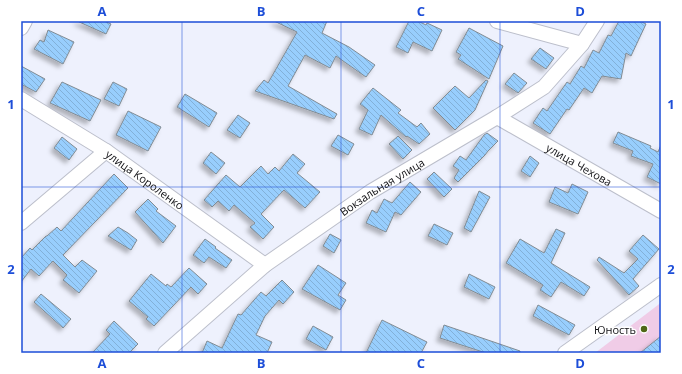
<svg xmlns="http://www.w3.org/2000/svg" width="682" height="374" font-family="'Open Sans',sans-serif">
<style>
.green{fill:#f0cce7}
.building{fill:url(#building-back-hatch);stroke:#818b93;filter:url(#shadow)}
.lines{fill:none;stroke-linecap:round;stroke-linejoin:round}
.minor-casing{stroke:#bcbfcb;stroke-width:16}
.minor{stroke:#fff;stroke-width:14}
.grid{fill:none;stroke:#1d4ed8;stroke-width:1;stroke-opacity:0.55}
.poi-dot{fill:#4f6716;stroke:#fff;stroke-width:1.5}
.labels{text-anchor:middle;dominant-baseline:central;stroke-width:3;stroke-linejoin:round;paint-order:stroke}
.street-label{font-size:11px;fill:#111115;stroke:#fff}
.poi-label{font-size:11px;fill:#111115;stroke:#fff;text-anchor:end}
.neatline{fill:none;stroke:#1d4ed8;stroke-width:1.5}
.grid-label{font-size:13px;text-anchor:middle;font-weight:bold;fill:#1d4ed8}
</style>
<defs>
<pattern id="building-back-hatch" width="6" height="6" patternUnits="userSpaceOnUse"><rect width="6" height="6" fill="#98cefd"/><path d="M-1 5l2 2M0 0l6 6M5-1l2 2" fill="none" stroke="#82b0d8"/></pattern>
<filter id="shadow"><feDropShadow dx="-3.5" dy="3.5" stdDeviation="2" flood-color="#0004"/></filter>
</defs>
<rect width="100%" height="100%" fill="#eef1fd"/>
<path class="green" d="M661 302V353H595L658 305Z"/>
<g class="building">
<path d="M77 21H104L111 24 106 34Z"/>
<path d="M274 21H327L322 33 349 47 375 65 366 77 336 56 330 68 305 55 288 86 337 114 334 119 255 91 264 80 268 83 297 32Z"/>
<path d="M409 21H418L426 25 427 23 442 30 432 51 413 42 408 53 396 47Z"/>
<path d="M619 21H640L646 24 631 56 626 53 621 79 602 76 592 93 584 88 569 110 567 109 550 134 533 123 543 108 547 111 567 82 570 84 581 66 584 68 593 50 599 53 608 35 611 36Z"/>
<path d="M469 28 503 46 489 79 458 59 461 55 456 52Z"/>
<path d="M48 30 74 42 63 64 34 49 40 40 44 42Z"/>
<path d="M540 48 554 58 546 69 531 59Z"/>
<path d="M21 66 45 79 36 92 21 84Z"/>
<path d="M514 73 527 83 518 93 505 84Z"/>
<path d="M486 80 488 81 475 110 455 130 433 108 455 86 469 98Z"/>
<path d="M62 82 101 100 90 121 50 103Z"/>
<path d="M113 82 127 89 119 106 104 99Z"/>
<path d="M373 88 401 110 398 113 417 127 421 123 430 134 419 144 407 136 406 137 381 115 372 135 359 129 368 110 360 104Z"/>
<path d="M185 94 217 113 209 127 177 107Z"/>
<path d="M128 111 161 127 148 151 116 135Z"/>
<path d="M238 115 250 123 240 138 227 130Z"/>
<path d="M618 132 651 146 650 148 658 152 661 145V184L647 177 653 164 631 156 633 151 613 143Z"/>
<path d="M487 133 498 141 488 151 485 155 458 182 454 178 459 170 453 166 460 156 466 160 484 135Z"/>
<path d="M338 135 354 144 348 155 331 146Z"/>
<path d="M398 136 412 150 403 159 389 144Z"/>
<path d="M62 137 77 149 69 160 54 148Z"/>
<path d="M211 152 225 163 216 174 203 163Z"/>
<path d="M293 154 305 164 297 173 320 192 305 208 284 190 261 214 274 227 263 239 250 227 255 223 234 205 229 211 218 201 212 207 204 200 226 175 240 187 261 166 268 174 275 167 279 171Z"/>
<path d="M530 156 539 163 530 177 521 171Z"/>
<path d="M434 172 452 189 444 197 427 179Z"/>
<path d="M114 174 128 188 63 255 75 267 82 260 97 271 79 293 63 280 67 275 53 261 39 276 31 269 21 282V258L30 248 32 250 46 236H47L57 227 61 231Z"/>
<path d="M410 182 421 192 401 215 395 212 386 232 366 223 372 210 377 213 384 199 392 203Z"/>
<path d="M572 184 588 192 578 214 549 202 555 187 568 193Z"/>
<path d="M479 191 490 197 471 232 464 228Z"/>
<path d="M148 199 158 209 156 211 176 226 163 243 135 212Z"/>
<path d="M434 224 453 233 447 245 428 236Z"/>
<path d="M118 227 128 233 137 240 131 250 108 236Z"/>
<path d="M556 229 565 233 551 263 590 287 584 296 561 282 551 297 540 290 543 285 506 263 520 239 544 253Z"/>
<path d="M330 234 341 240 334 253 323 246Z"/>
<path d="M643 235 659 249 633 279 639 286 629 295 597 260 599 257 624 273 638 259 629 251Z"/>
<path d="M205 239 216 247 215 248 232 260 226 268 209 257 204 263 193 255Z"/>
<path d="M318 265 346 283 338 295 346 300 340 310 302 289Z"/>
<path d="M189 268 207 284 198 294 191 287 154 326 146 319 148 317 129 301 151 274 166 286 167 284 171 287Z"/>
<path d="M469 274 495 287 489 299 464 287Z"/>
<path d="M282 280 294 292 283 304 279 300 265 316 256 335 272 342 267 353H202L207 341 222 348 238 314 241 315 261 292 266 296Z"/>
<path d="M41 294 71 319 63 328 34 302Z"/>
<path d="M538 305 575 325 569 335 533 316Z"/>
<path d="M382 320 427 342 421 353H366Z"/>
<path d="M114 321 138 344 129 353H92L110 334 106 330Z"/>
<path d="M444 325 520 351V353H486L440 338Z"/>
<path d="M313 326 333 337 326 350 306 339Z"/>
<path d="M661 336V353H640Z"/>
</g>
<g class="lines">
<g class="minor-casing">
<g id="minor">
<path d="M497 21 582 44"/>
<path d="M21 28 25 21"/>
<path id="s1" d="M21 99 106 151 265 265"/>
<path id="s2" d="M497 117 661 211"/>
<path d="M21 223 106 151"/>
<path id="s3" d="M165 353 265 265 370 192 497 117 544 87 582 44 597 21"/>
<path d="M565 353 661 285"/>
</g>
</g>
<use href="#minor" class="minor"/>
</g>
<path class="grid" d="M182 21V353M341 21V353M500 21V353M21 187H661"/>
<circle class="poi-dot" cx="644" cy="329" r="4"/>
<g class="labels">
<g class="street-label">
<text stroke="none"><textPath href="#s2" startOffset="95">улица Чехова</textPath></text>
<text stroke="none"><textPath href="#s1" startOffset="148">улица Короленко</textPath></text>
<text stroke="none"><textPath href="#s3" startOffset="274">Вокзальная улица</textPath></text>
</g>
<g class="poi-label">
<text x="636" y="329">Юность</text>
</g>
</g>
<rect width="682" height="374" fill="none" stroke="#ffffff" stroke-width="44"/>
<rect x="22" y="22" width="638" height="330" class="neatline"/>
<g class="grid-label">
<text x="102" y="16">A</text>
<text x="261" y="16">B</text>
<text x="421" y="16">C</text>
<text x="580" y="16">D</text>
<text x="11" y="109">1</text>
<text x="671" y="109">1</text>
<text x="11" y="274">2</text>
<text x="671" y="274">2</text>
<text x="102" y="368">A</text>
<text x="261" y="368">B</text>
<text x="421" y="368">C</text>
<text x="580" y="368">D</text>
</g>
</svg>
